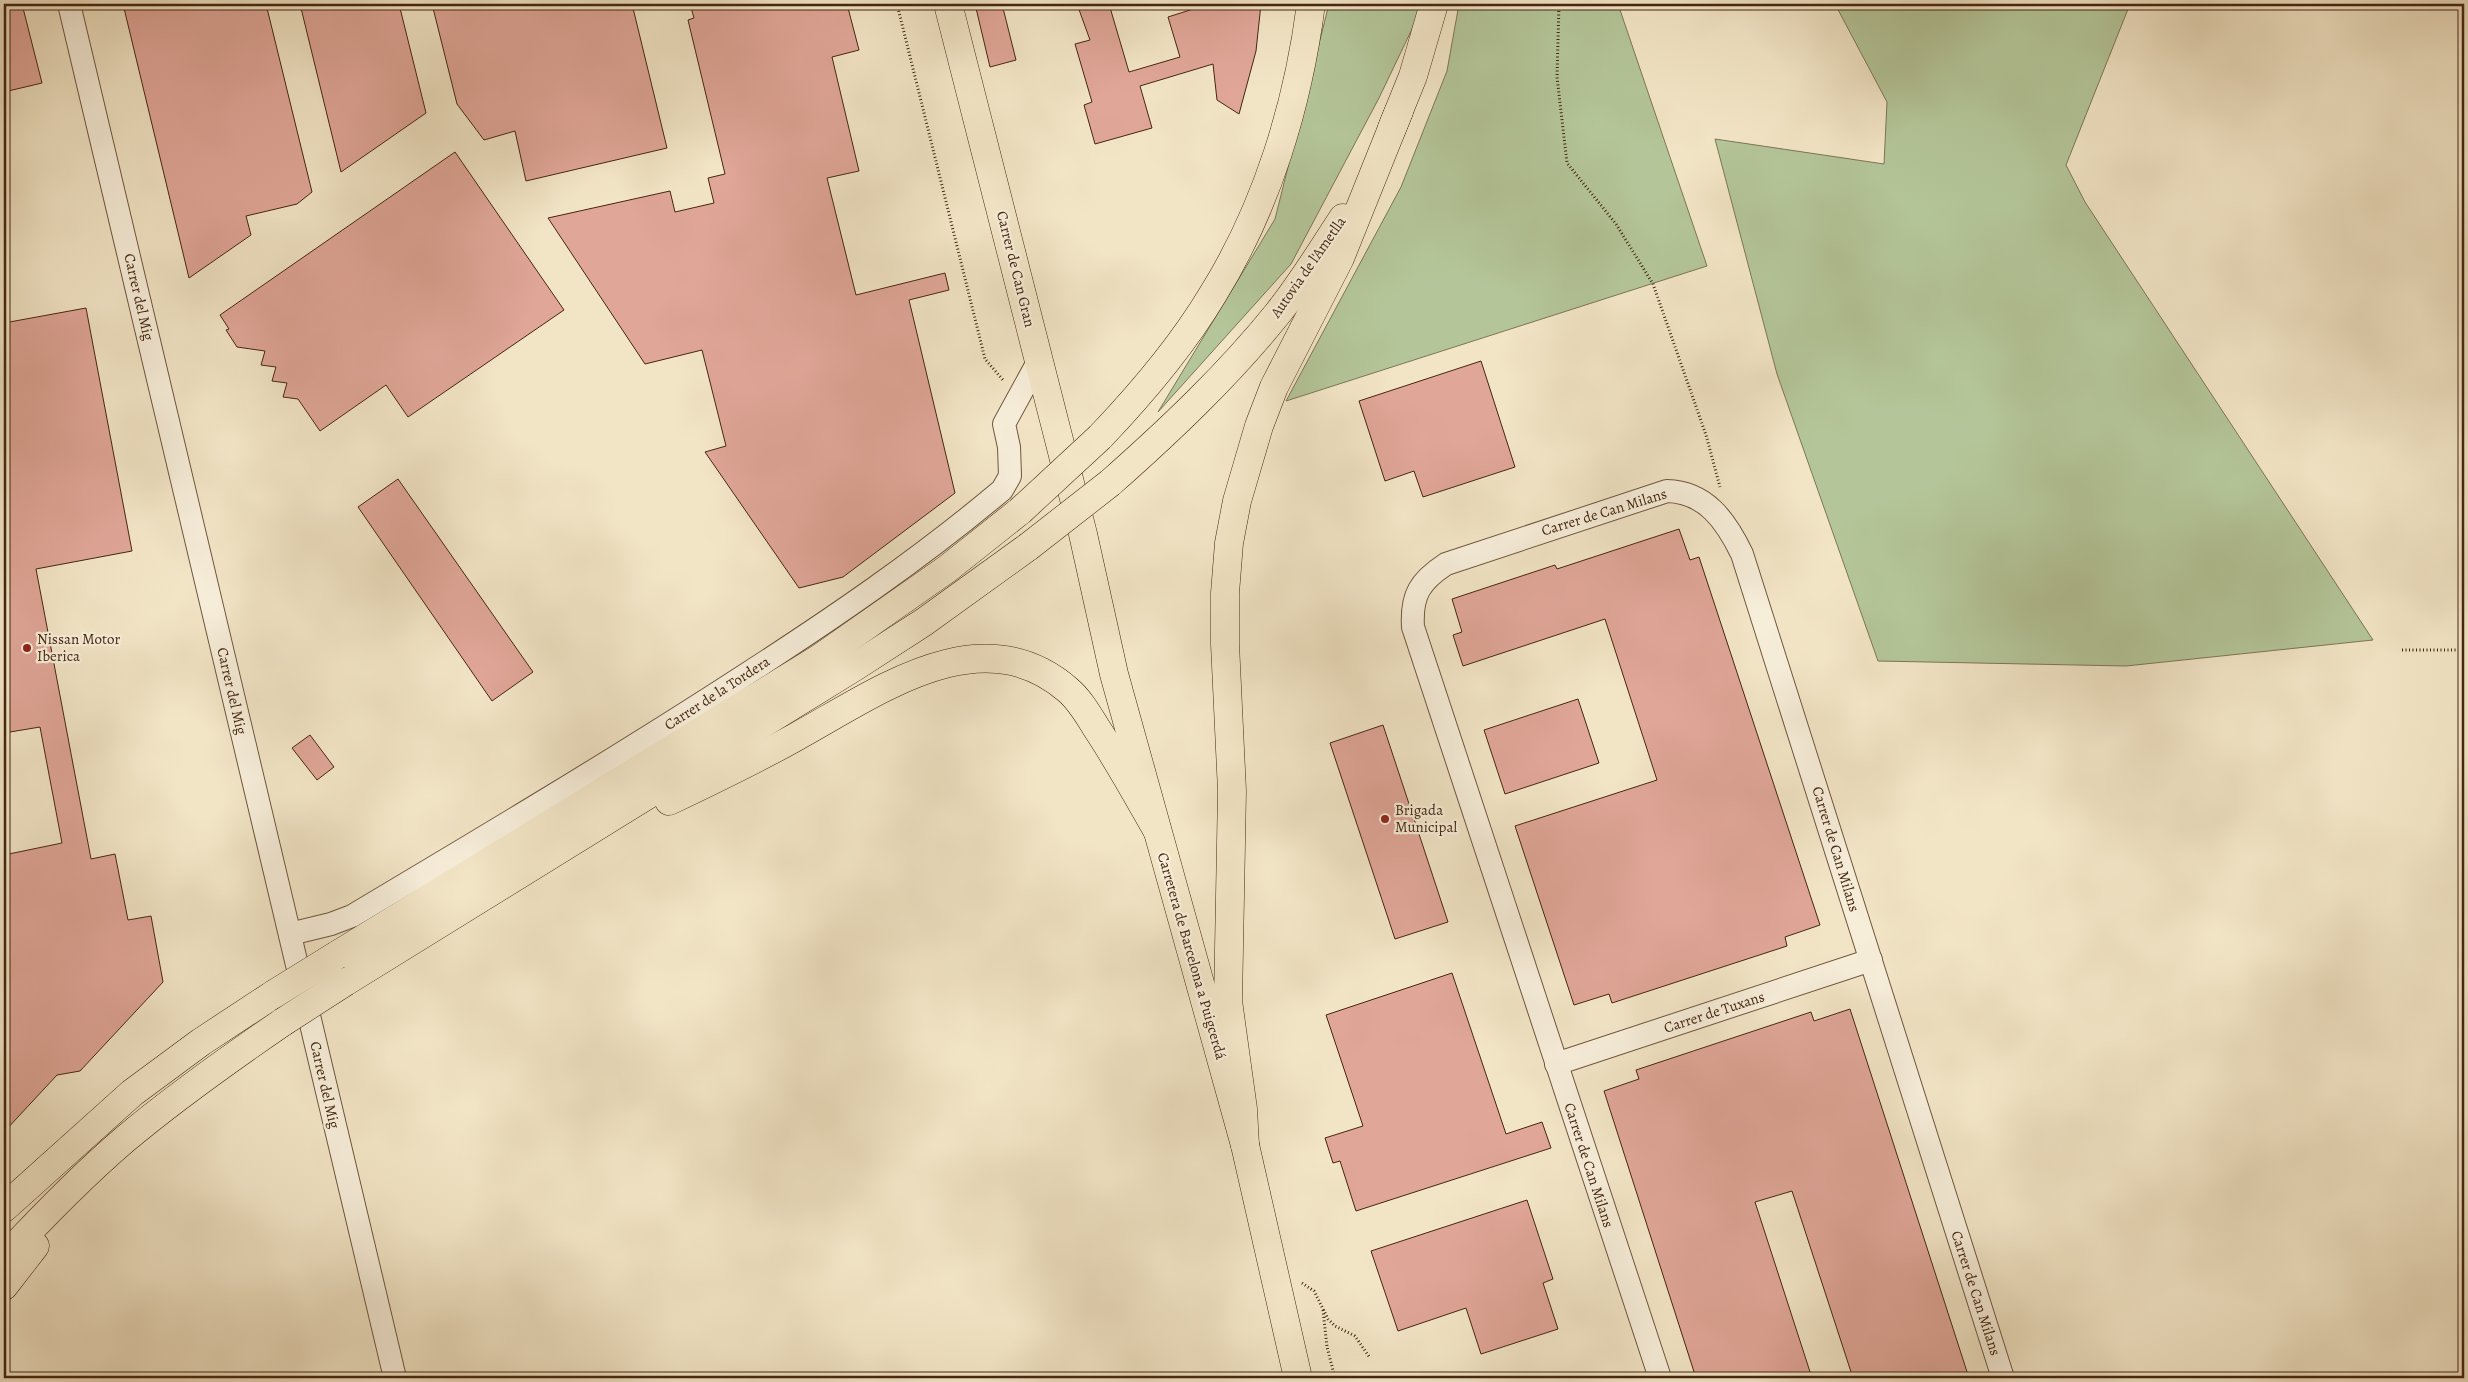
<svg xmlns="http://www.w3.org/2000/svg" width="2468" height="1382" font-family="Alegreya,serif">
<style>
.green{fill:#b4c699;stroke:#7c7654}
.building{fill:#e0a698;stroke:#452610}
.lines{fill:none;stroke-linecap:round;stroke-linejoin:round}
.minor-casing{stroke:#70563e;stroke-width:24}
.major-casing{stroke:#452610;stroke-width:29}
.highway-casing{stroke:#452610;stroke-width:29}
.path{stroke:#452610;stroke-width:3;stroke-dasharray:1 2.5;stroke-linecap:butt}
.minor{stroke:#f7eeda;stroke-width:22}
.major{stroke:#f2e5c6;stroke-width:28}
.highway{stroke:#f2e5c6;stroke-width:28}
.highway-bridge-casing{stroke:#452610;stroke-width:29;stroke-linecap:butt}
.highway-bridge{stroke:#f2e5c6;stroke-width:28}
.poi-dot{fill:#8f2418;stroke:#f7eeda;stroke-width:2}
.labels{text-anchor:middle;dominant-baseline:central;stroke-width:4.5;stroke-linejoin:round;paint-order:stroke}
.street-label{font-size:15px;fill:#452610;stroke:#f7eeda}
.poi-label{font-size:15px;fill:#452610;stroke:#f7eeda;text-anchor:start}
</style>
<rect width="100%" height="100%" fill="#f2e5c6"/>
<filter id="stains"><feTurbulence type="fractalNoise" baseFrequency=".004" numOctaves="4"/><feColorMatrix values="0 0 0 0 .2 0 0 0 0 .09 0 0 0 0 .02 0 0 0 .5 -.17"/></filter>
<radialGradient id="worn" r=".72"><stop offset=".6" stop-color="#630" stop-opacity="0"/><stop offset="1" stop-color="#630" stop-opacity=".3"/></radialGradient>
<g class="green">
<path d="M1329 4H1424L1379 98 1291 264 1158 412 1275 219Z"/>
<path d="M1459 4H1618L1707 266 1286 401 1401 187 1447 71Z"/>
<path d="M1835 4H2130L2066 165 2085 202 2373 640 2126 666 1878 661 1777 374 1715 139 1884 164 1887 102Z"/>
</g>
<g class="building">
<path d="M4 4H22L42 83 4 92Z"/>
<path d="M123 4H266L312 192 297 204 246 216 251 235 189 278Z"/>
<path d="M300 4H399L426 113 341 172Z"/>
<path d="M432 4H632L667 148 526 181 515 131 484 140 457 104Z"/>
<path d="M690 4H847L859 50 832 57 859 171 827 178 856 295 945 273 949 290 909 300 955 493 843 577 799 588 705 452 726 446 702 350 645 364 548 218 670 191 675 212 714 203 708 178 725 174 688 20 694 18Z"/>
<path d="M975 4H1002L1016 60 990 67Z"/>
<path d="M1077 4H1109L1129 72 1180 57 1168 17 1209 4H1261L1256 51 1239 114 1217 100 1213 64 1140 86 1152 128 1095 144 1084 105 1092 102 1075 44 1090 40Z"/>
<path d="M455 152 564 310 408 417 386 385 320 431 298 399 283 397 287 383 272 381 276 367 261 365 265 351 237 347 226 330 229 329 220 315Z"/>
<path d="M86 308 132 551 36 569 91 859 115 854 128 920 151 916 163 982 80 1071 57 1075 4 1132V855L62 843 40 727 4 733V323Z"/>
<path d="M1481 361 1515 467 1423 497 1414 471 1385 481 1359 401Z"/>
<path d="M398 479 533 672 492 701 358 507Z"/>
<path d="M1679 529 1690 560 1699 557 1820 925 1785 937 1787 946 1612 1003 1609 994 1574 1005 1515 826 1657 780 1605 619 1463 666 1453 635 1462 632 1452 599 1555 565 1557 569Z"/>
<path d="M1578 699 1599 763 1505 794 1484 730Z"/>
<path d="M1383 725 1448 922 1395 939 1330 743Z"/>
<path d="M310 735 334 767 317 780 292 748Z"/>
<path d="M1452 973 1506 1134 1542 1122 1551 1148 1356 1211 1340 1161 1333 1163 1325 1138 1363 1126 1326 1015Z"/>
<path d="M1850 1009 1969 1378H1853L1792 1191 1755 1202 1812 1378H1696L1604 1091 1639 1079 1636 1070 1811 1012 1814 1021Z"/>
<path d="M1527 1200 1553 1279 1543 1283 1558 1329 1481 1354 1466 1308 1398 1331 1371 1251Z"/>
</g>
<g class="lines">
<g class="minor-casing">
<g id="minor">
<path d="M69 4 395 1378"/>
<path d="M290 934 331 924 352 916C483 838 614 760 742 677 832 619 920 559 1002 490L1010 476 1009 447 1004 424 1039 360"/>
<path d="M1556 1064 1871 960"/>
<path d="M1660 1378 1413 627C1411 595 1420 581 1446 564L1667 491C1706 492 1726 521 1742 554L2003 1378"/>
</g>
</g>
<g class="major-casing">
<path id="major" d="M948 4 1083 534 1114 674 1245 1145 1298 1378"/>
</g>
<g class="highway-casing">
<g id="highway">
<path d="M1392 128 1413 76 1434 4"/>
<path d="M1100 437C1142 393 1182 346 1213 294 1267 207 1298 105 1311 4"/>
<path d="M1110 483C1170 430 1228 375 1278 313 1302 283 1322 250 1343 218"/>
<path d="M669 801C711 781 753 761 794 738 875 694 980 614 1068 690 1081 701 1090 718 1099 732 1120 764 1138 797 1157 830"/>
<path d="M337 955 820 658 947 569 1020 511"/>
<path d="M345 982 856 666 924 622 1028 547"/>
<path d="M1245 1145 1243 1109 1228 1001 1232 791 1225 644V593L1229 543 1237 501 1259 426 1274 387 1340 258 1399 111"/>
<path d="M4 1208 132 1093 201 1042 274 994"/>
<path d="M4 1258C42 1217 81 1177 124 1140 174 1098 229 1059 283 1022"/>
<path d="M4 1286 35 1246"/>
</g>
</g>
<g class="path">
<path d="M897 4 985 359 1003 380"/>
<path d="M1559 4 1557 77 1567 163 1616 224 1653 284 1706 435 1720 487"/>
<path d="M2402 650H2464"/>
<path d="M1302 1283 1314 1291 1328 1319 1335 1326 1355 1336 1370 1358"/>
<path d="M1323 1310 1327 1347 1335 1378"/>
</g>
<use href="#minor" class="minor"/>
<use href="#major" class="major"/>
<use href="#highway" class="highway"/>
<g class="highway-bridge-casing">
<g id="highway-bridge">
<path d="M1020 511 1100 437"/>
<path d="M1028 547 1110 483"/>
<path d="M274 994 337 955"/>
<path d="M283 1022 345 982"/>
</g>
</g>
<use href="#highway-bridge" class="highway-bridge"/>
</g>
<g class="poi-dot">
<circle cx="27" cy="648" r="5"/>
<circle cx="1385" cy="819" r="5"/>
</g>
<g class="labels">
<g class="street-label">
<text transform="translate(1308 267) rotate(-55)">Autovia de l'Ametlla</text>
<text transform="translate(1016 269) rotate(76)">Carrer de Can Gran</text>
<text transform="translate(139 297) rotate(77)">Carrer del Mig</text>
<text transform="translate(1604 512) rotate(-17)">Carrer de Can Milans</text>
<text transform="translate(232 691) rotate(77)">Carrer del Mig</text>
<text transform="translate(717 693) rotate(-33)">Carrer de la Tordera</text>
<text transform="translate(1836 849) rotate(73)">Carrer de Can Milans</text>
<text transform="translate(1192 956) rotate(74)">Carretera de Barcelona a Puigcerdá</text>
<text transform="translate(1714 1012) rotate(-18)">Carrer de Tuxans</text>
<text transform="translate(325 1085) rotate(77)">Carrer del Mig</text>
<text transform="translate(1589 1165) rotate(72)">Carrer de Can Milans</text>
<text transform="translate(1976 1293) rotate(72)">Carrer de Can Milans</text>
</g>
<g class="poi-label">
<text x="37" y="639">Nissan Motor<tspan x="37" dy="17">Iberica</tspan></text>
<text x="1395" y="810">Brigada<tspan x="1395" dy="17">Municipal</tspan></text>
</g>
</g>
<rect width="2468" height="1382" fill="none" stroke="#f2e5c6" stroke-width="20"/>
<rect x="5" y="5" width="2458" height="1372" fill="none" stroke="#452610" stroke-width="2.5"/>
<rect x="10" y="10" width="2448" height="1362" fill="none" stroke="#452610"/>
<rect width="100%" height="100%" filter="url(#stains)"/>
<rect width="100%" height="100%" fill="url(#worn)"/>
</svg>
